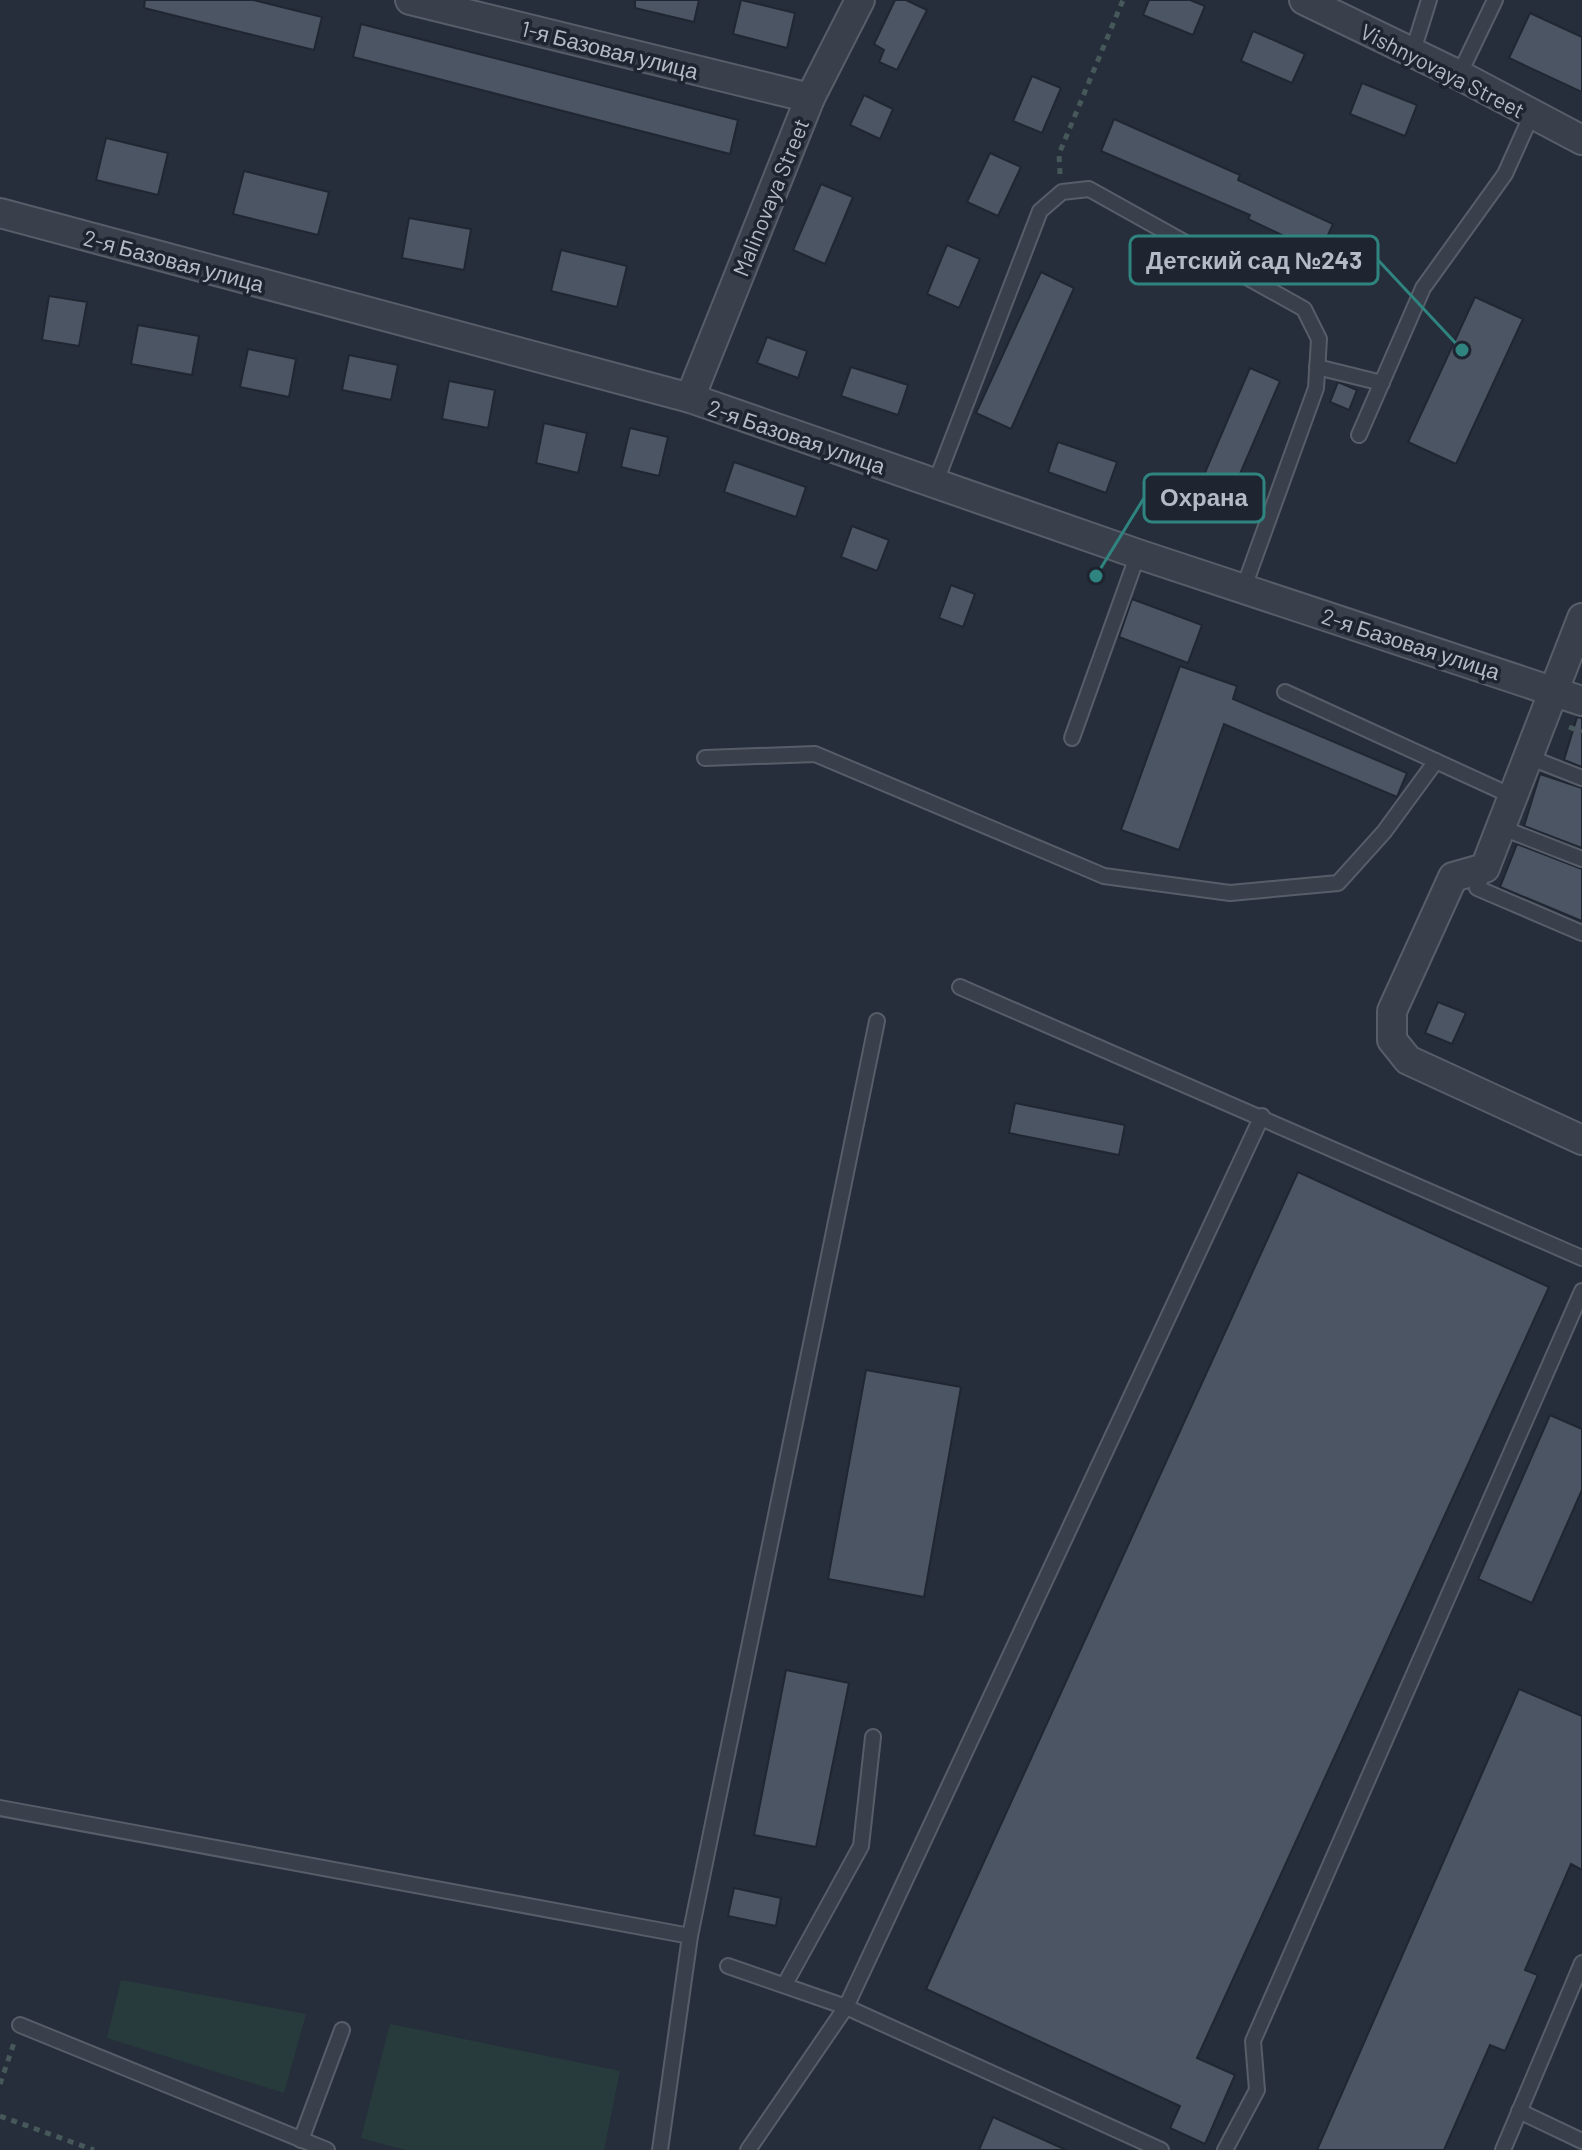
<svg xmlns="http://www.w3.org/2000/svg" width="1582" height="2150" font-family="Barlow,sans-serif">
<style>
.green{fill:#283b3c}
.building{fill:#4b5563;stroke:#202732;stroke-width:2}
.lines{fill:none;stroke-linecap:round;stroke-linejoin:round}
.service-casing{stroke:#575e69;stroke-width:18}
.minor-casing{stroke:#575e69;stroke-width:32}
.path{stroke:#47585a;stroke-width:5;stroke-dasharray:6 6;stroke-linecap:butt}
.service{stroke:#39404b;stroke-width:14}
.minor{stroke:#39404b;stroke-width:28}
.labels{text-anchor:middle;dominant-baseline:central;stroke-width:7;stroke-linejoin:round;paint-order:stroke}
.street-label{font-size:22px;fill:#b4bbc6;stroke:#1e2530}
.leader{fill:none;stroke:#308480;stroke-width:3}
.callout-dot{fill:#308480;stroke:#1e2530;stroke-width:3}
.callout{fill:#1e2530;stroke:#308480;stroke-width:3}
.callout-label{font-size:24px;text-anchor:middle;font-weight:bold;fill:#b4bbc6}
</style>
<rect width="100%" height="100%" fill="#252e3a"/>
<g class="green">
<path d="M121 1980 306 2014 284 2093 107 2038Z"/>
<path d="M390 2024 620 2071 604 2150H406L361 2138Z"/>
</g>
<g class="building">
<path d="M145 0H253L322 17 314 50 144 8Z"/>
<path d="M635 0H699L694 22 635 8Z"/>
<path d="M741 0 795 13 787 48 733 34Z"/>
<path d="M895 0H906L927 10 897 70 879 62 884 50 874 44Z"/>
<path d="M1149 0H1190L1205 6 1193 35 1143 15Z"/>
<path d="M1530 13 1582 37V92L1509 58Z"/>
<path d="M361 24 738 120 730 154 353 57Z"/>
<path d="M1253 31 1305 54 1292 83 1241 61Z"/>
<path d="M1032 76 1061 88 1042 133 1013 121Z"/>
<path d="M1362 83 1417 105 1405 136 1350 114Z"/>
<path d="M864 95 893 109 880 139 850 125Z"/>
<path d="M1114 119 1240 175 1238 180 1333 224 1320 253 1248 219 1250 215 1101 151Z"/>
<path d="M106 138 168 153 158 195 96 180Z"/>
<path d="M990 153 1021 167 998 216 967 202Z"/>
<path d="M244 171 329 192 318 235 233 214Z"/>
<path d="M821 184 853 197 825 264 793 250Z"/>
<path d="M409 218 471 229 464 270 402 258Z"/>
<path d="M947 245 980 259 959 308 927 294Z"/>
<path d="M561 250 627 266 617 307 551 291Z"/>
<path d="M1041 272 1074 288 1011 429 976 413Z"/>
<path d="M49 296 87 302 79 346 42 340Z"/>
<path d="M1475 297 1523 319 1456 464 1408 442Z"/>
<path d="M138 325 199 336 192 375 131 364Z"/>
<path d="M767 337 807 351 798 378 757 363Z"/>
<path d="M248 349 296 359 289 397 240 387Z"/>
<path d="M349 355 398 365 391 400 342 390Z"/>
<path d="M851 367 908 385 898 415 841 396Z"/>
<path d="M1250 368 1280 381 1221 518 1191 505Z"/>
<path d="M449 381 495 390 488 428 442 419Z"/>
<path d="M1338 382 1357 390 1349 410 1330 402Z"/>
<path d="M544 423 587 433 578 473 536 463Z"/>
<path d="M630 428 668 437 659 476 621 467Z"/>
<path d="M1058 442 1117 462 1106 493 1048 472Z"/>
<path d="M734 462 806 487 796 517 724 492Z"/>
<path d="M852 526 889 540 877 571 841 557Z"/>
<path d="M951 585 975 594 963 627 939 618Z"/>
<path d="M1132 599 1202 625 1188 663 1119 637Z"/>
<path d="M1180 666 1237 686 1233 699 1407 773 1397 797 1224 724 1179 850 1121 830Z"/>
<path d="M1577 717 1582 718V767L1564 760Z"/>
<path d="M1540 774 1582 788V848L1524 826Z"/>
<path d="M1517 844 1582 869V921L1500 887Z"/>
<path d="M1438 1002 1466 1013 1452 1044 1425 1033Z"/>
<path d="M1015 1103 1125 1125 1119 1155 1009 1133Z"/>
<path d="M1298 1172 1549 1287 1197 2058 1235 2075 1205 2144 1170 2128 1180 2106 926 1989Z"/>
<path d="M866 1370 961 1387 924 1597 828 1579Z"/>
<path d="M1550 1415 1582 1429V1490L1532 1603 1478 1579Z"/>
<path d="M786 1670 849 1683 816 1847 754 1835Z"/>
<path d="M1519 1689 1582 1716V1870L1571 1864 1525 1970 1538 1975 1505 2051 1490 2045 1444 2150H1317Z"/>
<path d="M734 1888 781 1898 776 1926 728 1916Z"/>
<path d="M993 2117 1066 2150H979Z"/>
</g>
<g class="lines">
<g class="service-casing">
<g id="service">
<path d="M1412 54 1429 0"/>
<path d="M1459 75 1495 0"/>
<path d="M1317 367 1382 383"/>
<path d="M1359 435 1423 288 1505 174 1532 114"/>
<path d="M935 484 1040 211 1062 192 1089 189 1304 309 1319 339 1316 388 1244 587"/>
<path d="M1285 692 1512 796"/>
<path d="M1072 738 1138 554"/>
<path d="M1526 756 1582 778"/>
<path d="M705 758 815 754 1104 876 1230 893 1338 883 1384 832 1436 761"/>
<path d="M1500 827 1582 859"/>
<path d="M1485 868 1477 888 1582 933"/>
<path d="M960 987 1582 1258"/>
<path d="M0 1808 690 1936"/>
<path d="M728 1966 846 2007 1161 2150"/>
<path d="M785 1984 861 1846 873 1737"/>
<path d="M20 2025 327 2150"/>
<path d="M1519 2111 1582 2141"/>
<path d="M301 2140 342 2030"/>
<path d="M660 2150 690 1936 877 1021"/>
<path d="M748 2150 846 2007 1262 1116"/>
<path d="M1225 2150 1257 2090 1253 2041 1582 1291"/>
<path d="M1503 2150 1582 1963"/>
</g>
</g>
<g class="minor-casing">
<g id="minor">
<path d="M410 0 810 98"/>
<path d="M1304 0 1459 75 1582 140"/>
<path d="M0 213 690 398 1138 554 1582 701"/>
<path d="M690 398 810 98 860 0"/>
<path d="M1582 618 1485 868 1453 877 1392 1011V1040L1408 1060 1582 1140"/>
</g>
</g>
<g class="path">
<path d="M1060 174 1059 154 1123 0"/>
<path d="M1569 727 1582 732"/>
<path d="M0 2084 14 2043"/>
<path d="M0 2116 94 2150"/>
</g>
<use href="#service" class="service"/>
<use href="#minor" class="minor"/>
</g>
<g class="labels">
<g class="street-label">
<text transform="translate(610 49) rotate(14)">1-я Базовая улица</text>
<text transform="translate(1443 70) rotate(27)">Vishnyovaya Street</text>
<text transform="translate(770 197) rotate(-68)">Malinovaya Street</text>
<text transform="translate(174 260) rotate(15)">2-я Базовая улица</text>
<text transform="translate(797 436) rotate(19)">2-я Базовая улица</text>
<text transform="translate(1411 643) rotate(18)">2-я Базовая улица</text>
</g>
</g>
<path class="leader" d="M1462 350L1378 260M1096 576L1144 498"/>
<g class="callout-dot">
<circle cx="1462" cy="350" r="8"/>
<circle cx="1096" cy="576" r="8"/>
</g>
<g class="callout">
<rect x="1130" y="236" width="248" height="48" rx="8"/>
<rect x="1144" y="474" width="120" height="48" rx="8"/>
</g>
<g class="callout-label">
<text x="1254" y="269">Детский сад №243</text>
<text x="1204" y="506">Охрана</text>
</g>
</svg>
